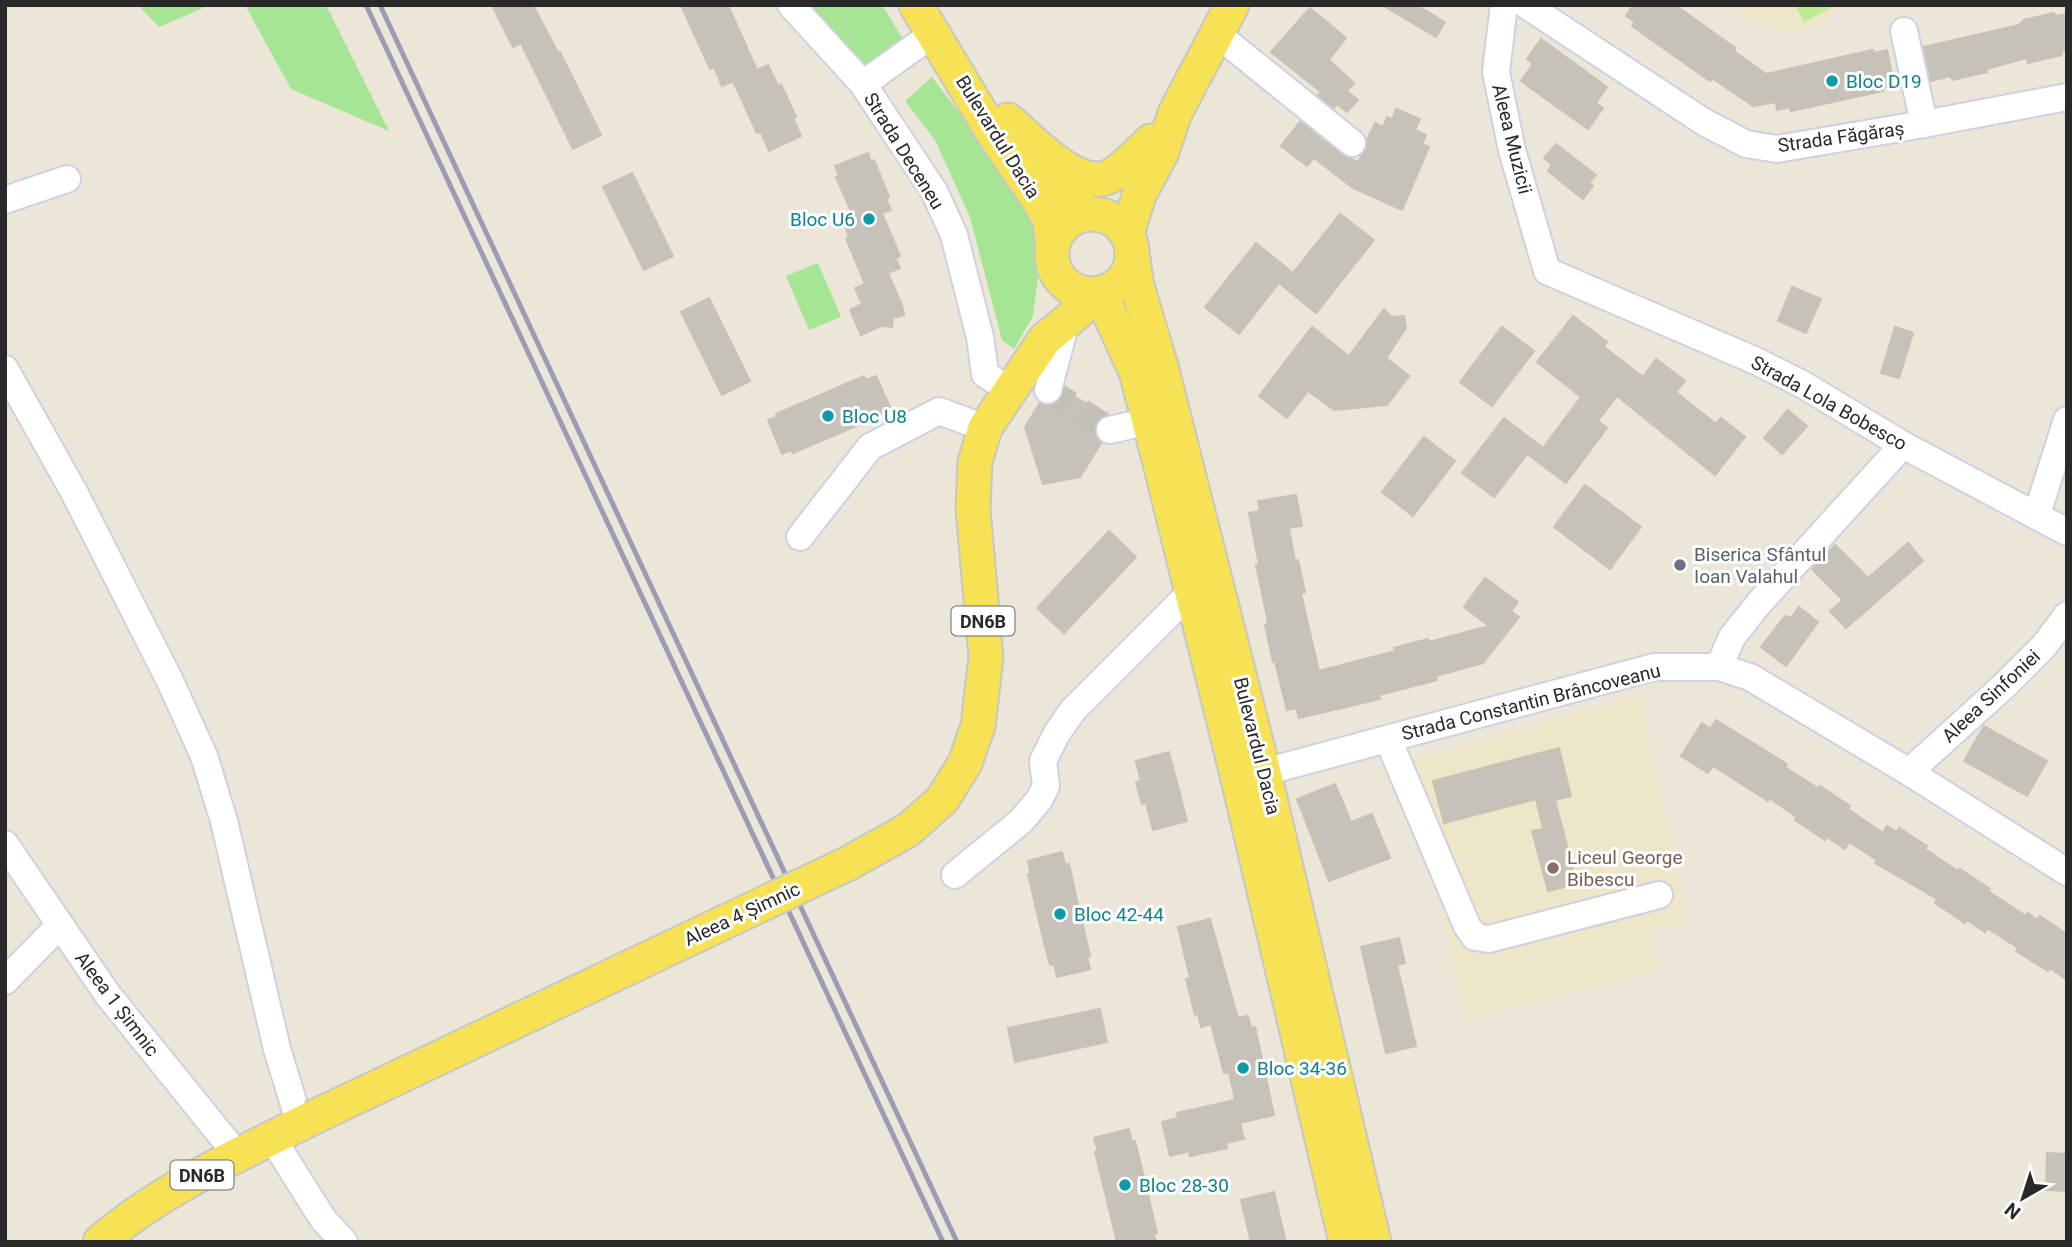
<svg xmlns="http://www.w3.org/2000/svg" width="2072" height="1247" font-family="Roboto,sans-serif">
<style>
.education{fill:#eee6c8}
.green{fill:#a6e593}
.pitch{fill:#baed8e}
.building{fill:#c7c2b9;stroke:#c7c2b3;stroke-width:2}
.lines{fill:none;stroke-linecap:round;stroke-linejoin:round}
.minor-tunnel{stroke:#c5c0b6;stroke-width:26;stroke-dasharray:26 13;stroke-linecap:butt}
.minor-casing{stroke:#cfd0e2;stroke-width:30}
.major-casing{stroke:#c7c7c7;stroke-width:37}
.minor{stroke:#fff;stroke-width:26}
.major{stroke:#f6e254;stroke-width:33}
.rail{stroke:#9c9db4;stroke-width:5}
.major-bridge-casing{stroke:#c7c7c7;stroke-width:37;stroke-linecap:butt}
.major-bridge{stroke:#f6e254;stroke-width:33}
.culture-dot{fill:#0f9aa8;stroke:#fff;stroke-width:2.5}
.worship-dot{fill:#6b7280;stroke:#fff;stroke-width:2.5}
.education-dot{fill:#8d6e63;stroke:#fff;stroke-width:2.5}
.labels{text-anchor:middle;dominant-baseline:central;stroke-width:6;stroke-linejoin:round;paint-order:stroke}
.shield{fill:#fff;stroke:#696969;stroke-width:2}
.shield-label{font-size:18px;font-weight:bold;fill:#292929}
.culture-label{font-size:19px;fill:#0d838f;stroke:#fff;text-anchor:start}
.street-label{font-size:19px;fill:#292929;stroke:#fff}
.worship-label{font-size:19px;fill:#5b616d;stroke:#fff;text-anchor:start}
.education-label{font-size:19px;fill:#785e54;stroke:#fff;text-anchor:start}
</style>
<rect width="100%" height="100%" fill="#ece6d9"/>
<g class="education">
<path d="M1727 5H1850L1817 24 1791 33 1741 15Z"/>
<path d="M1640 696 1688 921 1649 932 1659 970 1466 1019 1441 910 1417 826 1380 769Z"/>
</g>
<g class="green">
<path d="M138 5H210L159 27Z"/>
<path d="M245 5H326L389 131 291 89Z"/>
<path d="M804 5H882L906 44 869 68Z"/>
<path d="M932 77 1036 215 1040 261 1033 316 1014 349 1002 340 970 217 935 140 905 101Z"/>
<path d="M818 263 841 317 809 330 786 276Z"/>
</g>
<path class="pitch" d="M1795 5H1836L1804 22Z"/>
<g class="building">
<path d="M492 5H533L558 53 560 52 601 135 573 149 521 43 513 47Z"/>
<path d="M681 5H728L757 70 768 65 778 86 781 84 796 117 793 118 801 136 769 151 761 132 757 133 733 81 722 86 714 67 710 69Z"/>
<path d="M1382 5H1416L1445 22 1436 37Z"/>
<path d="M1633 5H1675L1735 48 1734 51 1766 74 1873 50 1874 53 1887 50 1894 85 1882 88 1883 91 1791 111 1790 107 1777 110 1776 102 1753 106 1712 78 1710 81 1632 26 1635 22 1626 16Z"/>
<path d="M1310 8 1346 38 1329 60 1354 83 1347 91 1358 100 1347 112 1337 104 1334 108 1318 95 1321 92 1271 52Z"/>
<path d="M2054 13 2055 16 2067 14V50L2061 51 2062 55 2028 63 2027 58 1986 69 1987 72 1952 80 1951 76 1931 81 1924 47 2019 25 2024 20Z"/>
<path d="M1541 39 1607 87 1596 103 1603 108 1588 129 1521 81 1533 64 1527 59Z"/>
<path d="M1396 109 1420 119 1415 130 1426 135 1422 144 1429 147 1402 210 1353 188 1314 158 1307 166 1281 146 1300 122 1342 155 1358 162 1367 146V140L1375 123 1383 127 1387 117 1392 119Z"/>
<path d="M1556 144 1596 175 1589 183 1593 186 1583 199 1548 171 1552 165 1544 158Z"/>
<path d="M868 153 871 162 874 160 889 197 886 199 891 210 882 213 900 256 895 258 900 268 888 273 902 305 904 315 893 318 892 327 881 326 861 335 850 310 862 304 855 288 865 284 846 238 849 237 846 228 856 223 836 177 839 176 835 166Z"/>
<path d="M632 173 673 256 644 270 603 187Z"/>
<path d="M1340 214 1374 240 1316 313 1279 283 1239 334 1205 307 1256 243 1293 273Z"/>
<path d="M1792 287 1821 299 1806 333 1778 321Z"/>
<path d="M709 298 750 381 722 395 681 312Z"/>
<path d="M1384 309 1391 317 1404 316 1406 328 1386 358 1409 376 1387 405 1334 410 1308 391 1287 418 1259 396 1312 327 1349 356Z"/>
<path d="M1573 316 1607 342 1604 347 1643 377 1656 359 1685 381 1676 392 1716 424 1721 418 1745 437 1715 475 1617 396 1598 421 1607 428 1566 483 1527 454 1494 497 1462 473 1504 418 1543 448 1581 397 1537 362Z"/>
<path d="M1502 327 1534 351 1492 406 1460 382Z"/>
<path d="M1895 327 1913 333 1899 378 1881 373Z"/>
<path d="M864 376 866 380 876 376 890 407 880 411 882 415 793 453 791 450 782 454 768 420 777 417 776 414Z"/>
<path d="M1064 390 1105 415 1099 419 1095 426V434L1101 443 1080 477 1043 484 1025 427 1040 403 1053 405 1060 401Z"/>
<path d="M1788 410 1807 426 1782 454 1764 438Z"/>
<path d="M1424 437 1455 461 1413 516 1382 492Z"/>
<path d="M1585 485 1641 527 1610 569 1554 527Z"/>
<path d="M1296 495 1302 526 1289 528 1295 561 1298 560 1305 592 1301 594 1319 671 1395 651 1394 648 1428 639 1429 642 1489 626 1464 607 1485 578 1518 602 1511 611 1519 617 1483 663 1436 676 1437 680 1379 695 1380 699 1299 718 1296 708 1287 710 1275 662H1273L1265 625 1268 624 1266 612 1256 565H1259L1249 513 1260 511 1258 501Z"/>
<path d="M1109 531 1136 557 1064 633 1037 608Z"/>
<path d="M1908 543 1923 561 1846 628 1830 611 1843 600 1812 569 1835 545 1868 578Z"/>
<path d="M1799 607 1818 622 1786 666 1761 647 1785 616 1791 618Z"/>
<path d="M1716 720 1787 764 1785 767 1797 775 1818 788 1820 786 1850 806 1848 809 1883 833 1887 826 1897 832 1899 828 1927 846 1925 849 1958 871 1960 869 1990 889 1988 891 2026 916 2028 913 2037 920 2040 916 2067 934V980L2050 968 2048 971 2016 951 2018 948 1987 928 1985 932 1967 920 1965 923 1935 903 1937 899 1875 863 1877 860 1849 842 1845 849 1827 837 1825 840 1795 820 1797 817 1769 798 1768 801 1713 766 1708 773 1681 756 1702 723 1710 729Z"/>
<path d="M1984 726 2047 761 2027 796 1964 761Z"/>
<path d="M1559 748 1571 796 1555 800 1577 884 1548 891 1532 831 1543 829 1536 799 1444 823 1433 781Z"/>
<path d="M1169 752 1187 821 1153 830 1146 803 1142 804 1136 782 1141 781 1136 761Z"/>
<path d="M1335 784 1351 822 1372 814 1390 858 1329 881 1297 799Z"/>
<path d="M1062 852 1065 865 1069 864 1077 900 1090 956H1087L1090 969 1057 977 1054 964 1050 965 1041 930 1028 874H1031L1028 861Z"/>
<path d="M1210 919 1238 1018 1248 1016 1251 1028 1255 1027 1274 1115 1240 1123 1244 1139 1226 1143 1227 1148 1190 1156 1189 1151 1170 1156 1162 1122 1178 1118 1177 1113 1235 1100 1229 1072 1224 1073 1211 1024 1201 1027 1198 1014 1195 1015 1186 979 1190 978 1178 927Z"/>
<path d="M1399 938 1405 963 1397 965 1416 1046 1386 1053 1361 947Z"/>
<path d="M1100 1009 1107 1042 1015 1062 1008 1028Z"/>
<path d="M1129 1129 1132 1141H1135L1144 1177 1157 1233 1154 1234 1156 1242H1117L1095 1152 1098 1151 1094 1138Z"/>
<path d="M2047 1153 2067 1154V1191L2046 1190Z"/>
<path d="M1274 1192 1286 1242H1251L1241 1200Z"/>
</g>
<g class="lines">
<path class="minor-tunnel" d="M1048 390 1110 430"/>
<g class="minor-casing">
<g id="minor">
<path d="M791 5 863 84 935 193 954 235 980 337 985 374 1009 390"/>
<path d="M1504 5 1496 72 1512 150 1547 271 1756 361 1802 384 1903 445 2067 532"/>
<path d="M1526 5 1704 122 1746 144 1777 149 1924 124 2067 97"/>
<path d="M1904 31 1924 124"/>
<path d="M1217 34 1352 143"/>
<path d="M863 84 934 33"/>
<path d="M5 200 67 179"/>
<path d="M5 369 74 492 170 681 204 756 224 821 277 1049 300 1124"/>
<path d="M1048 390 1066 322"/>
<path d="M1110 430 1149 421"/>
<path d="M2037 514 2067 420"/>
<path d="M800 537 870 447 939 411 985 428"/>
<path d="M1719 667 1732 637 1760 602 1903 445"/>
<path d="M1388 739 1467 926 1475 937 1489 939 1659 895"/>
<path d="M1909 772 2005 685 2044 646 2067 615"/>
<path d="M1246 777 1654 667H1719L1750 677 1909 772 2067 872"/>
<path d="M5 844 108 995 238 1156"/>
<path d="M955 875 1021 821 1039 800 1046 786 1043 761 1057 733 1073 710 1192 591"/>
<path d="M5 981 59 926"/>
<path d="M272 1138 323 1219 344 1242"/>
</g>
</g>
<g class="major-casing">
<g id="major">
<path d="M916 5 991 130 1042 205 1050 222 1053 245"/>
<path d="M1008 120C1032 140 1081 196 1114 174 1127 165 1139 152 1151 141"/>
<path d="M1032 154 1059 189 1089 214"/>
<circle cx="1092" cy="254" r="40"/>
<path d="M1127 235 1139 195 1162 152 1175 113 1232 5"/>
<path d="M1132 253 1137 286 1161 366 1264 773 1374 1242"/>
<path d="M1100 293 1136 372 1159 459 1238 779 1346 1242"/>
<path d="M849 863 908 830 942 800 965 763 978 726 986 657 973 509 975 462 985 428 1045 339 1078 312 1095 294"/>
<path d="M100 1242C162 1188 239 1155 312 1118"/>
</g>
</g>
<use href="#minor" class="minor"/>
<use href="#major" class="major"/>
<g class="rail">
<path d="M366 5 943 1242"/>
<path d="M380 5 957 1242"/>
</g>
<g class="major-bridge-casing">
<path id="major-bridge" d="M312 1118 849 863"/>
</g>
<use href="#major-bridge" class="major-bridge"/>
</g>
<g class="culture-dot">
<circle cx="1832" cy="81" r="7"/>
<circle cx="869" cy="219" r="7"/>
<circle cx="828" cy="416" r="7"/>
<circle cx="1060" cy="914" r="7"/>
<circle cx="1243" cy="1068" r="7"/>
<circle cx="1125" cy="1185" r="7"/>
</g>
<circle class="worship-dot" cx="1680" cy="565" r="7"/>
<circle class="education-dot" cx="1553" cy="868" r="7"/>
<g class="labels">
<g class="shield">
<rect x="951.5" y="606.5" width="63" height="29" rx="5"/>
<rect x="170.5" y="1160.5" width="63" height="29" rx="5"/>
</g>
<g class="shield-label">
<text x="983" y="621">DN6B</text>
<text x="202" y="1175">DN6B</text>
</g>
<g class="culture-label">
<text x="1846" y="81">Bloc D19</text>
<text x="855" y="219" text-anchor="end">Bloc U6</text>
<text x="842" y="416">Bloc U8</text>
<text x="1074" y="914">Bloc 42-44</text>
<text x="1257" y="1068">Bloc 34-36</text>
<text x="1139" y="1185">Bloc 28-30</text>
</g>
<g class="street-label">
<text transform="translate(998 137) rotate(58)">Bulevardul Dacia</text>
<text transform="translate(1841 137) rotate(-8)">Strada Făgăraș</text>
<text transform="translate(1512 139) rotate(76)">Aleea Muzicii</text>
<text transform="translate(904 151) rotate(58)">Strada Deceneu</text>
<text transform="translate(1829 403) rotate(29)">Strada Lola Bobesco</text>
<text transform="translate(1991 696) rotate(-43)">Aleea Sinfoniei</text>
<text transform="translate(1531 702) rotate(-14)">Strada Constantin Brâncoveanu</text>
<text transform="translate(1257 746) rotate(76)">Bulevardul Dacia</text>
<text transform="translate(742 914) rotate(-25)">Aleea 4 Șimnic</text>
<text transform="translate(117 1004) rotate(53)">Aleea 1 Șimnic</text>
</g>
<g class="worship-label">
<text x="1694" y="554">Biserica Sfântul<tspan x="1694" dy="22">Ioan Valahul</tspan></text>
</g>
<g class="education-label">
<text x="1567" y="857">Liceul George<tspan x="1567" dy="22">Bibescu</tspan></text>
</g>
</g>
<rect width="2072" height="1247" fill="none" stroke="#292929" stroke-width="14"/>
<g transform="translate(2023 1198) rotate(219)" stroke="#ffffff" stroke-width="5" paint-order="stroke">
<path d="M0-5L12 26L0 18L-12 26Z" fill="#292929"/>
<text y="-10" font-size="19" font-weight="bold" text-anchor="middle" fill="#292929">N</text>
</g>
</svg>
